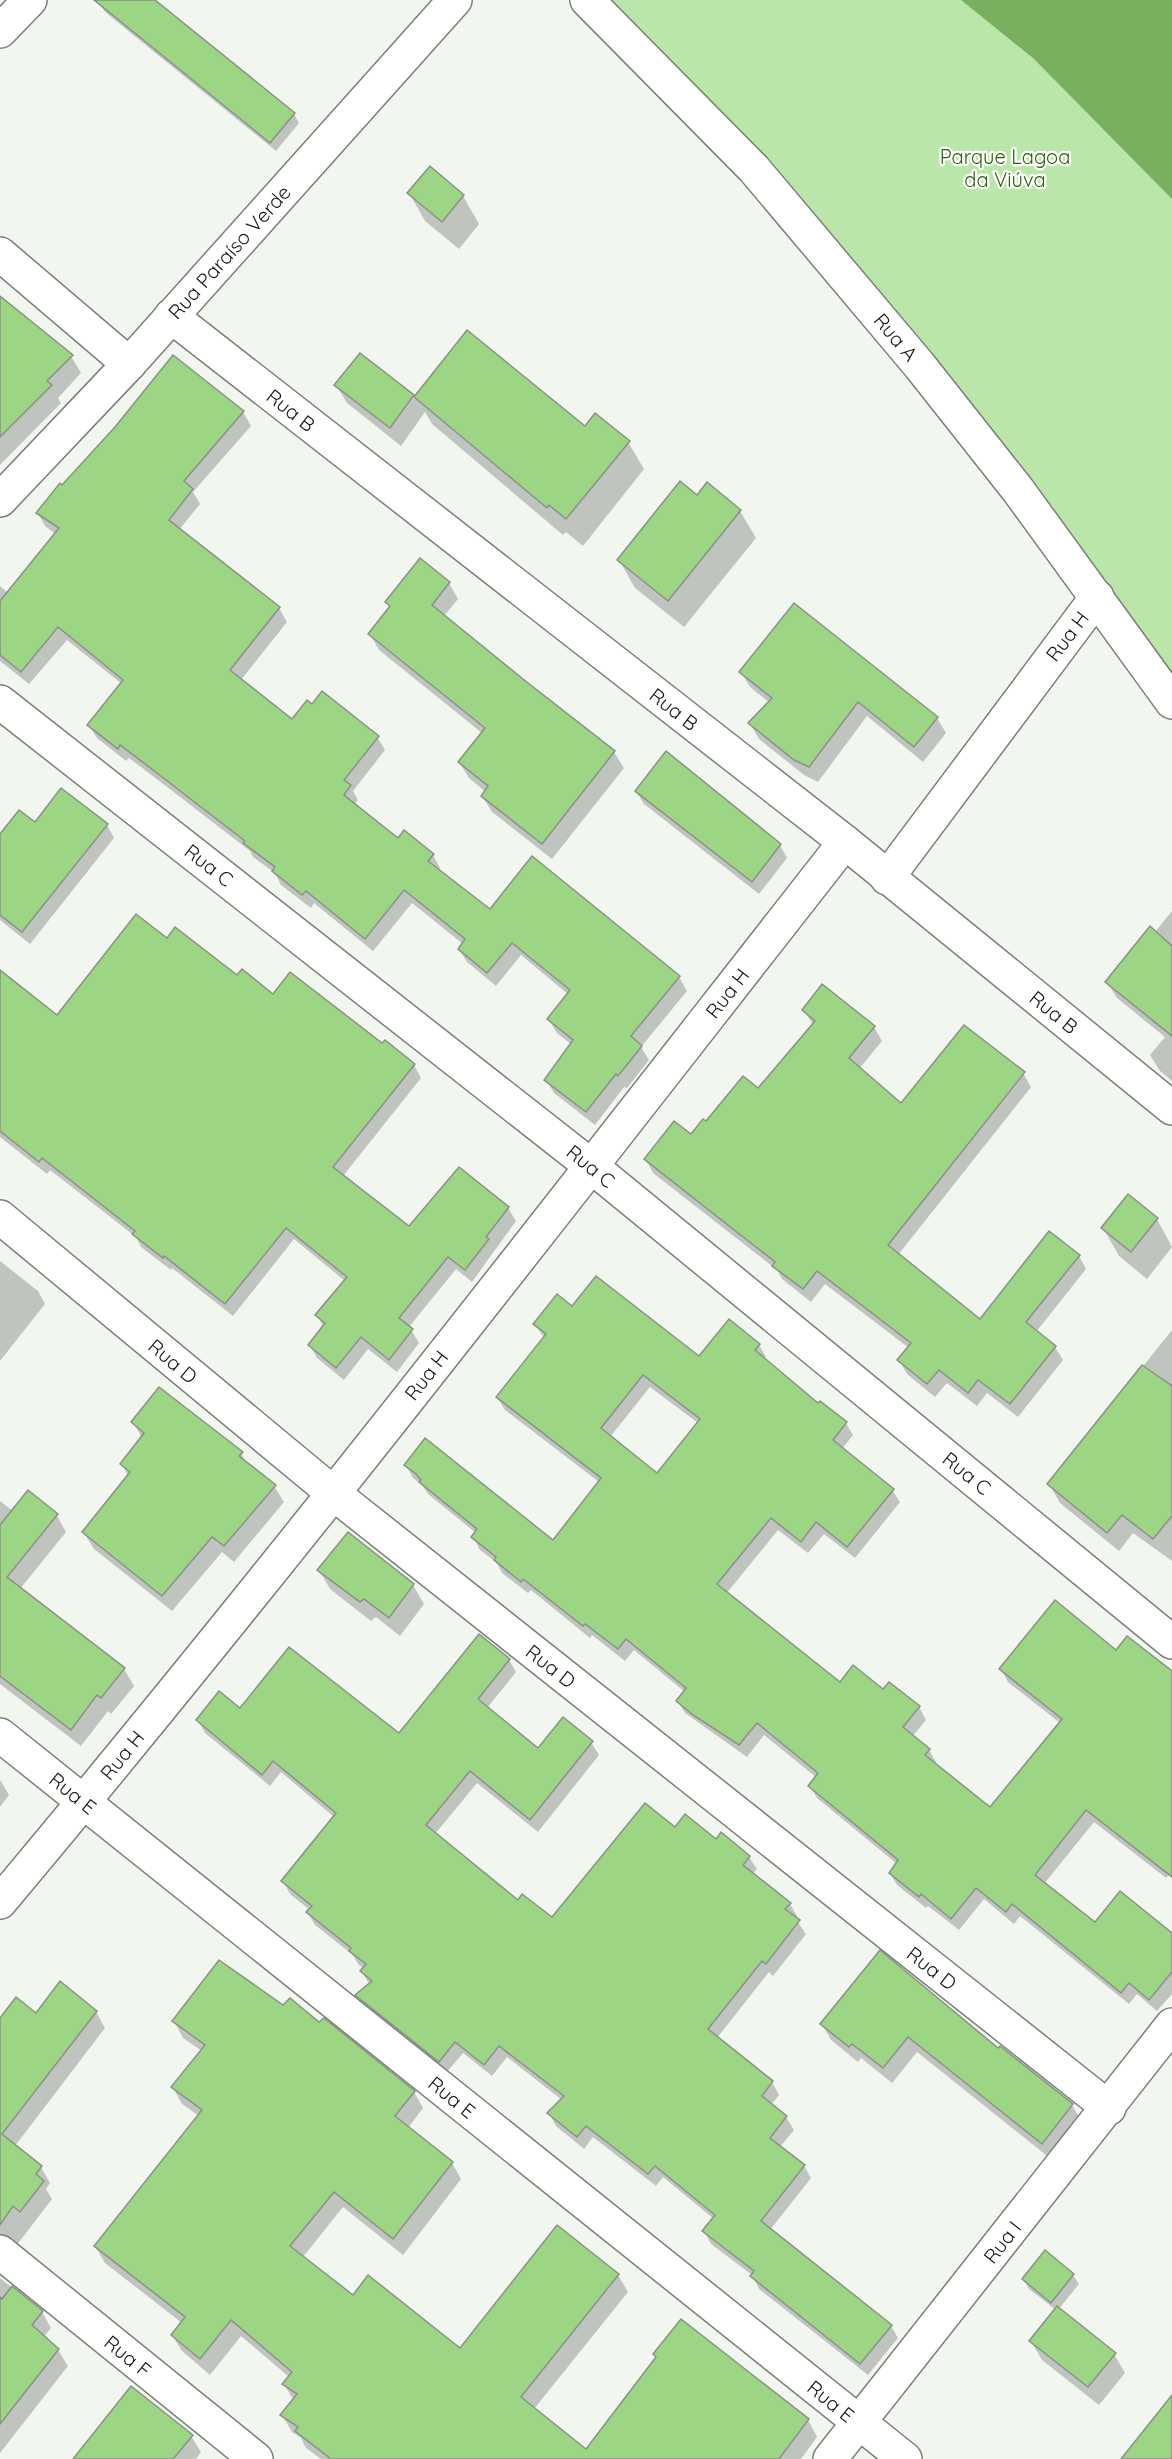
<svg xmlns="http://www.w3.org/2000/svg" width="1172" height="2459" font-family="Quicksand,sans-serif">
<style>
.green{fill:#bbe6a9}
.water{fill:#79b060}
.shadow{fill:#0003;fill-rule:evenodd}
.building{fill:#9cd583;stroke:#8b9089;stroke-width:1.5;fill-rule:evenodd}
.lines{fill:none;stroke-linecap:round;stroke-linejoin:round}
.street-casing{stroke:#7b7f79;stroke-width:36}
.street{stroke:#fff;stroke-width:33}
.labels{text-anchor:middle;dominant-baseline:central;stroke-width:4.5;stroke-linejoin:round;paint-order:stroke}
.park-label{font-size:20px;fill:#2d600c;stroke:#fff}
.street-label{font-size:20px;fill:#171816;stroke:#fff}
</style>
<rect width="100%" height="100%" fill="#f1f6ef"/>
<path class="green" d="M587 0H1172V702L1018 490Z"/>
<path class="water" d="M961 0H1172V199L1033 58Z"/>
<g class="shadow">
<path d="M102 0H152L294 114 299 123 276 151 105 12 99 3Z"/>
<path d="M430 168 463 196 479 224 459 249 425 221 409 193Z"/>
<path d="M0 298 71 356 81 373 58 398 61 403 0 465Z"/>
<path d="M468 332 585 428 628 442 644 469 583 546 566 532 563 535 432 424 425 412 401 446 347 403 336 385 412 396 414 399Z"/>
<path d="M174 357 243 412 251 426 193 492 200 504 179 530 279 608 287 622 241 680 292 721 377 737 385 750 353 791 358 800 354 805 398 840 433 855 440 868 438 871 490 911 679 977 687 991 641 1047 649 1060 627 1088 624 1087 595 1125 554 1093 546 1080 572 1045 557 1033 549 1020 569 995 521 955 496 986 467 962 459 949 463 944 412 903 373 951 314 903 311 908 281 885 275 873 253 857 250 851 162 783 129 758 126 761 97 738 89 725 122 684 67 640 29 684 0 661V586L8 593 56 534 45 526 38 513 116 428Z"/>
<path d="M697 497 740 511 756 538 684 627 635 588 619 560Z"/>
<path d="M449 583 458 599 444 616 614 752 624 768 552 859 492 812 482 796 486 792 469 778 459 762 482 733 379 650 370 634 390 609 387 602Z"/>
<path d="M741 672 937 718 946 733 923 762 867 716 818 782 804 775 759 739 750 724 770 703 750 687Z"/>
<path d="M636 791 780 845 787 858 759 894 644 804Z"/>
<path d="M36 824 107 825 114 838 30 944 0 920V836Z"/>
<path d="M1172 911V1081L1160 1071 1150 1055 1165 1037 1117 998 1107 982 1155 932Z"/>
<path d="M167 940 273 996 382 1045 414 1065 421 1078 343 1176 409 1228 459 1169 508 1208 516 1221 472 1282 456 1269 409 1327 419 1343 397 1372 368 1349 344 1380 317 1358 310 1345 324 1327 316 1315 345 1281 294 1239 233 1316 172 1268 171 1270 141 1247 136 1237 50 1170 47 1174 0 1137V994L57 1017Z"/>
<path d="M804 1010 874 1027 882 1041 859 1069 901 1105 1023 1073 1031 1087 898 1255 980 1321 1079 1256 1086 1269 1036 1332 1055 1347 1063 1360 1018 1417 987 1393 977 1406 947 1383 935 1397 907 1374 899 1360 909 1348 825 1284 811 1302 782 1279 777 1270 653 1173 646 1159 691 1136 706 1123 758 1090 813 1025Z"/>
<path d="M1157 1219 1172 1247 1147 1279 1119 1256 1103 1228Z"/>
<path d="M0 1261 38 1291 45 1304 0 1361Z"/>
<path d="M572 1308 699 1359 759 1345 766 1357 764 1359 819 1405 846 1423 853 1435 842 1449 892 1490 900 1502 855 1558 824 1534 808 1553 778 1530 726 1594 840 1684 884 1691 919 1707 926 1720 912 1737 929 1750 936 1762 934 1764 990 1809 1060 1723 1008 1682 1001 1669 1172 1719V1871L1166 1878 1094 1822 1044 1884 1095 1924 1172 1935V1994L1157 2011 1137 1994 1129 2004 1020 1916 1014 1924 984 1899 959 1930 928 1906 926 1908 897 1885 890 1873 897 1864 817 1798 810 1786 816 1777 764 1735 747 1757 685 1713 678 1701 685 1692 634 1650 625 1661 592 1635 590 1638 531 1590 528 1593 502 1573 497 1563 480 1550 473 1537 476 1533 428 1494 422 1485 413 1478 406 1465 554 1542 599 1482 505 1410 498 1398 544 1338 535 1324ZM650 1387 698 1423 657 1475 610 1437Z"/>
<path d="M1172 1330V1561L1133 1533 1119 1551 1060 1503 1049 1484Z"/>
<path d="M133 1422 241 1453 248 1465 274 1486 284 1502 234 1562 222 1552 172 1611 94 1549 84 1533 128 1476 122 1464 142 1438Z"/>
<path d="M0 1501 13 1511 56 1514 66 1532 20 1589 124 1669 134 1686 111 1714 108 1711 81 1746 0 1684Z"/>
<path d="M319 1570 413 1585 424 1604 400 1636 376 1617 371 1621 330 1589Z"/>
<path d="M509 1660 516 1672 487 1708 539 1750 591 1742 599 1755 538 1832 477 1783 435 1834 518 1902 552 1919 675 1829 716 1841 721 1834 749 1857 757 1869 753 1874 790 1904 797 1916 795 1918 806 1934 773 1976 769 1972 717 2038 772 2082 779 2095 771 2105 786 2117 794 2130 780 2147 804 2166 811 2178 770 2230 891 2326 898 2338 868 2375 759 2289 752 2275 711 2244 704 2231 714 2219 663 2177 656 2186 593 2137 584 2149 556 2126 549 2113 562 2100 507 2057 492 2076 463 2053 446 2073 364 2007 357 1995 370 1985 362 1972 365 1969 358 1964 353 1955 315 1925 308 1913 310 1910 290 1894 283 1881 334 1817 281 1772 270 1786 205 1733 198 1720 240 1710 399 1735Z"/>
<path d="M0 1780 9 1795 0 1807Z"/>
<path d="M880 1952 999 2050 1072 2105 1081 2120 1051 2159 917 2052 892 2083 861 2058 858 2062 831 2040 822 2024Z"/>
<path d="M284 2007 319 2024 414 2092 423 2108 408 2128 452 2163 461 2179 403 2255 343 2207 303 2257 353 2297 460 2350 557 2227 618 2275 628 2292 534 2409 586 2451 657 2358 682 2321 808 2420 817 2437 801 2459H321L306 2448 301 2438 292 2432 282 2415 294 2401 284 2384 289 2377 241 2336 210 2375 182 2351 172 2335 182 2323 105 2263 95 2246 199 2116 182 2104 173 2088 202 2051 183 2038 174 2021Z"/>
<path d="M96 2012 105 2028 15 2146 41 2167 50 2183 46 2189 52 2199 13 2250 0 2253V2020L36 2015Z"/>
<path d="M1045 2253 1073 2275 1079 2284 1058 2310 1114 2354 1125 2373 1099 2405 1042 2360 1031 2341 1056 2310 1029 2289 1024 2280Z"/>
<path d="M0 2278 42 2312 51 2328 44 2337 58 2350 68 2366 0 2453Z"/>
<path d="M191 2436 201 2452 196 2459H75Z"/>
</g>
<g class="building">
<path d="M94 0H155L295 113 270 143Z"/>
<path d="M430 166 464 195 442 222 407 193Z"/>
<path d="M0 296 73 355 47 381 52 385 0 437Z"/>
<path d="M467 330 585 426 595 413 630 441 566 519 549 505 547 508 414 397Z"/>
<path d="M360 353 414 395 390 428 334 385Z"/>
<path d="M173 355 244 411 184 481 193 489 169 520 280 607 230 670 292 719 307 700 312 704 322 691 379 736 344 780 351 785 344 795 398 838 404 830 434 854 428 861 490 909 532 856 680 976 631 1036 642 1046 618 1076 616 1074 586 1112 544 1080 573 1040 547 1019 570 990 512 943 487 973 458 949 465 939 404 890 365 939 306 891 302 895 272 871 275 867 243 843 245 841 153 770 120 745 118 749 87 725 123 680 58 627 21 672 0 655V601L59 528 36 513 60 483 62 485 115 427Z"/>
<path d="M680 481 697 495 707 482 741 510 668 601 617 560Z"/>
<path d="M420 558 450 582 432 605 523 679 615 751 542 844 481 796 488 786 458 762 485 728 368 634 390 606 385 602Z"/>
<path d="M794 603 938 717 914 747 858 702 809 767 794 760 748 723 772 698 739 672Z"/>
<path d="M666 751 781 844 752 882 635 791Z"/>
<path d="M61 788 108 824 22 932 0 915V834L19 810 35 822Z"/>
<path d="M136 914 167 938 175 927 237 975 242 969 273 994 290 972 382 1043 385 1040 415 1064 333 1167 409 1226 459 1167 509 1207 486 1237 489 1239 465 1270 448 1257 399 1318 413 1329 389 1360 361 1337 336 1368 308 1345 325 1323 315 1315 347 1277 286 1228 225 1304 164 1256 163 1258 132 1234 135 1231 42 1158 39 1162 0 1131V970L57 1015Z"/>
<path d="M1150 926 1172 946V1036L1105 982Z"/>
<path d="M822 984 875 1026 849 1058 901 1103 964 1025 1025 1072 888 1245 980 1319 1049 1231 1080 1255 1026 1322 1056 1346 1010 1404 978 1380 968 1393 939 1370 927 1384 897 1360 911 1343 817 1271 803 1289 772 1266 775 1262 644 1159 674 1121 691 1134 703 1119 706 1121 743 1076 758 1088 815 1021 802 1010Z"/>
<path d="M1128 1194 1158 1218 1131 1252 1101 1228Z"/>
<path d="M596 1276 699 1356 729 1319 760 1344 755 1350 818 1403 820 1401 847 1422 833 1440 894 1489 847 1547 816 1522 801 1542 771 1518 717 1584 840 1682 853 1665 883 1689 889 1682 920 1706 903 1727 930 1749 925 1755 990 1807 1062 1719 999 1669 1055 1600 1116 1650 1127 1636 1172 1671V1877L1086 1810 1035 1875 1095 1922 1120 1891 1172 1933V1972L1149 2000 1129 1983 1121 1993 1012 1904 1006 1912 976 1888 951 1919 921 1894 919 1897 889 1873 898 1860 808 1786 818 1773 757 1723 739 1745 693 1715 676 1701 686 1688 626 1639 618 1649 585 1624 583 1626 523 1579 521 1582 494 1560 496 1557 471 1537 477 1529 419 1482 421 1480 416 1474 404 1465 425 1438 553 1540 601 1478 496 1397 546 1334 533 1324 557 1294 572 1306ZM643 1375 700 1419 657 1473 601 1428Z"/>
<path d="M1142 1365 1172 1386V1516L1153 1539 1122 1515 1107 1533 1047 1484Z"/>
<path d="M159 1387 243 1452 239 1456 276 1485 224 1546 212 1537 162 1596 82 1532 130 1472 120 1464 144 1433 131 1422Z"/>
<path d="M28 1490 58 1514 7 1577 125 1668 101 1698 97 1695 71 1730 0 1676V1525Z"/>
<path d="M348 1532 414 1584 389 1618 364 1599 360 1602 317 1570Z"/>
<path d="M479 1634 510 1659 478 1699 538 1748 563 1717 593 1741 530 1820 470 1771 426 1825 518 1900 522 1894 552 1917 645 1803 675 1827 685 1814 716 1839 721 1832 750 1856 743 1865 791 1903 785 1909 800 1920 766 1964 762 1961 708 2029 773 2081 762 2096 787 2116 770 2138 805 2165 761 2221 892 2325 860 2364 750 2276 754 2271 702 2231 715 2215 655 2166 648 2174 586 2126 577 2137 547 2113 564 2096 499 2046 484 2065 455 2042 439 2062 355 1995 372 1981 360 1971 366 1964 349 1951 351 1948 306 1912 312 1906 281 1881 336 1813 273 1761 262 1775 196 1720 219 1691 240 1708 289 1647 399 1733Z"/>
<path d="M880 1950 998 2048 1000 2046 1073 2104 1042 2144 908 2037 883 2068 852 2044 849 2047 820 2024Z"/>
<path d="M219 1960 283 2005 290 1998 319 2022 324 2018 415 2091 395 2116 453 2162 393 2239 334 2192 290 2246 353 2295 368 2275 460 2348 557 2225 619 2274 521 2397 586 2449 656 2357 653 2354 681 2319 809 2419 779 2459H331L295 2431 298 2427 280 2415 297 2394 282 2384 292 2372 231 2320 200 2359 171 2335 185 2317 94 2246 202 2110 171 2087 205 2045 172 2021Z"/>
<path d="M60 1981 97 2011 2 2134 42 2166 36 2174 44 2181 20 2212 13 2206 0 2225V2018L16 1997 36 2013Z"/>
<path d="M1045 2250 1074 2274 1051 2303 1022 2279Z"/>
<path d="M12 2286 43 2311 32 2325 59 2349 0 2424V2297L2 2299Z"/>
<path d="M1057 2306 1116 2353 1088 2387 1029 2341Z"/>
<path d="M131 2386 193 2435 173 2459H73Z"/>
<path d="M1172 2395V2459H1121Z"/>
</g>
<g class="lines">
<g class="street-casing">
<g id="street">
<path d="M587 0 754 169 920 366 1018 490 1172 702"/>
<path d="M0 31 30 0"/>
<path d="M0 254 129 364"/>
<path d="M171 316 845 842 1172 1108"/>
<path d="M0 500 129 364 455 0"/>
<path d="M0 702 591 1166 1172 1642"/>
<path d="M887 878 1097 597"/>
<path d="M0 1217 333 1493 1109 2108"/>
<path d="M0 1735 905 2459"/>
<path d="M0 1902C290 1556 566 1198 845 842"/>
<path d="M0 2252 256 2459"/>
<path d="M830 2459 1172 2025"/>
</g>
</g>
<use href="#street" class="street"/>
</g>
<g class="labels">
<g class="park-label">
<text x="1005" y="156">Parque Lagoa<tspan x="1005" dy="23">da Viúva</tspan></text>
</g>
<g class="street-label">
<text transform="translate(229 252) rotate(-48)">Rua Paraíso Verde</text>
<text transform="translate(896 337) rotate(50)">Rua A</text>
<text transform="translate(291 410) rotate(38)">Rua B</text>
<text transform="translate(1067 636) rotate(-53)">Rua H</text>
<text transform="translate(674 709) rotate(38)">Rua B</text>
<text transform="translate(209 865) rotate(38)">Rua C</text>
<text transform="translate(727 993) rotate(-52)">Rua H</text>
<text transform="translate(1054 1012) rotate(39)">Rua B</text>
<text transform="translate(591 1166) rotate(39)">Rua C</text>
<text transform="translate(173 1361) rotate(40)">Rua D</text>
<text transform="translate(426 1375) rotate(-52)">Rua H</text>
<text transform="translate(967 1473) rotate(39)">Rua C</text>
<text transform="translate(551 1666) rotate(38)">Rua D</text>
<text transform="translate(122 1755) rotate(-51)">Rua H</text>
<text transform="translate(73 1793) rotate(39)">Rua E</text>
<text transform="translate(932 1968) rotate(38)">Rua D</text>
<text transform="translate(452 2097) rotate(39)">Rua E</text>
<text transform="translate(1002 2242) rotate(-52)">Rua I</text>
<text transform="translate(128 2356) rotate(39)">Rua F</text>
<text transform="translate(831 2401) rotate(39)">Rua E</text>
</g>
</g>
</svg>
